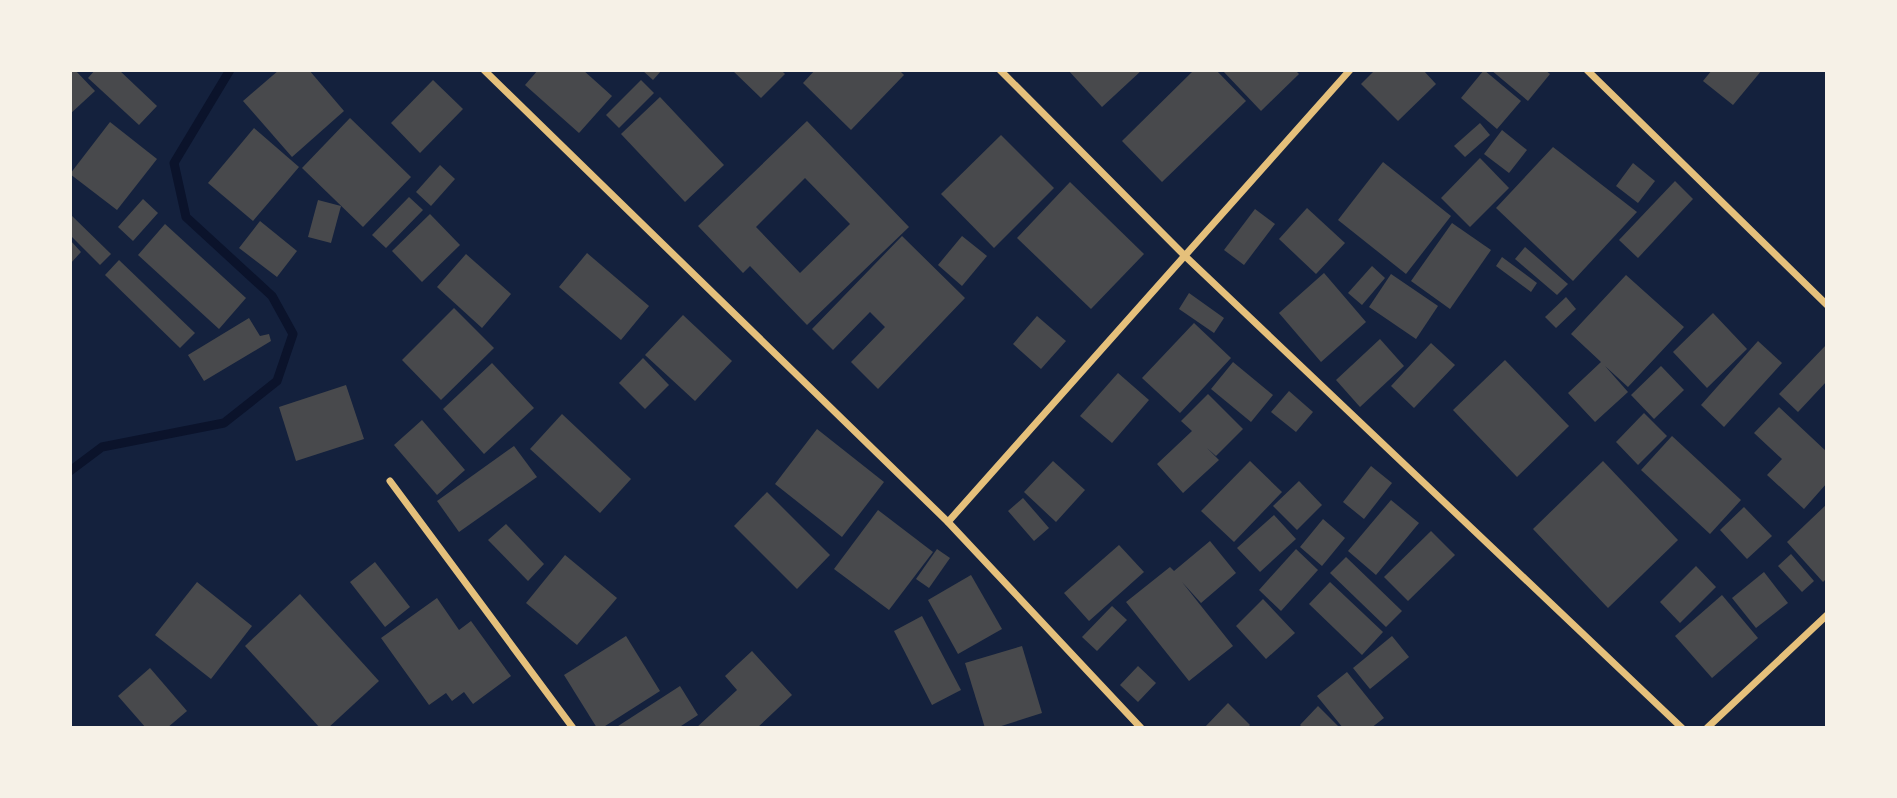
<svg xmlns="http://www.w3.org/2000/svg" width="1897" height="798" font-family="'Exo 2',sans-serif">
<style>
.lines{fill:none;stroke-linecap:round;stroke-linejoin:round}
.stream{stroke:#0b132b;stroke-width:9}
.building{fill:#48494c;fill-rule:evenodd}
.minor{stroke:#e5c07b;stroke-width:7}
</style>
<rect width="100%" height="100%" fill="#14213d"/>
<g class="lines">
<path class="stream" d="M70 471 102 447 224 423 277 381 293 334 272 296 186 217 174 163 230 70"/>
</g>
<g class="building">
<path d="M70 70H75L95 91 70 114Z"/>
<path d="M95 70H119L157 106 139 125 88 78Z"/>
<path d="M279 70H309L344 111 292 157 243 101Z"/>
<path d="M538 70H583L612 96 579 133 525 85Z"/>
<path d="M642 70H662L653 80Z"/>
<path d="M732 70H781L785 74 761 98Z"/>
<path d="M815 70H899L904 75 851 130 803 83Z"/>
<path d="M1068 70H1142L1102 107Z"/>
<path d="M1194 70H1216L1246 101 1162 182 1122 141Z"/>
<path d="M1222 70H1295L1299 74 1261 111Z"/>
<path d="M1375 70H1423L1436 84 1398 121 1361 84Z"/>
<path d="M1484 70 1521 101 1497 129 1461 98Z"/>
<path d="M1491 70H1545L1550 74 1528 101Z"/>
<path d="M1712 70H1762L1733 105 1703 81Z"/>
<path d="M433 80 463 109 420 153 391 123Z"/>
<path d="M641 80 654 93 619 128 606 115Z"/>
<path d="M660 97 724 165 685 202 621 134Z"/>
<path d="M350 118 411 177 363 227 302 168Z"/>
<path d="M807 121 909 227 807 325 750 266 743 273 698 226ZM805 178 850 224 800 273 756 227Z"/>
<path d="M110 122 157 159 117 210 70 174Z"/>
<path d="M1480 123 1490 135 1465 157 1454 146Z"/>
<path d="M254 128 299 167 253 221 208 183Z"/>
<path d="M1502 130 1527 150 1509 173 1484 154Z"/>
<path d="M1001 135 1054 188 994 248 941 194Z"/>
<path d="M1553 147 1637 212 1573 281 1496 208Z"/>
<path d="M1480 158 1509 188 1470 227 1441 198Z"/>
<path d="M1383 162 1451 216 1406 274 1338 220Z"/>
<path d="M1633 163 1655 181 1638 203 1616 186Z"/>
<path d="M440 165 455 179 431 206 416 192Z"/>
<path d="M1675 181 1693 199 1638 258 1619 240Z"/>
<path d="M1070 182 1144 254 1091 309 1017 238Z"/>
<path d="M409 197 423 210 386 248 372 235Z"/>
<path d="M143 199 158 213 133 241 118 227Z"/>
<path d="M318 200 341 206 331 243 308 237Z"/>
<path d="M1307 208 1345 243 1316 274 1279 239Z"/>
<path d="M1255 209 1275 224 1244 265 1224 250Z"/>
<path d="M70 214 111 254 100 265 70 235Z"/>
<path d="M430 214 460 245 422 282 392 251Z"/>
<path d="M260 221 297 251 277 277 239 248Z"/>
<path d="M1452 223 1491 250 1450 309 1411 281Z"/>
<path d="M165 224 246 298 219 329 138 255Z"/>
<path d="M902 236 965 298 878 389 851 362 885 327 870 312 833 350 812 329Z"/>
<path d="M962 236 987 256 962 286 938 265Z"/>
<path d="M70 240 81 252 70 264Z"/>
<path d="M1525 247 1568 284 1557 295 1515 259Z"/>
<path d="M587 253 649 306 621 340 559 287Z"/>
<path d="M466 254 511 294 482 328 437 287Z"/>
<path d="M1502 257 1537 283 1531 292 1496 266Z"/>
<path d="M119 260 195 333 180 348 105 275Z"/>
<path d="M1372 266 1385 278 1362 305 1348 293Z"/>
<path d="M1324 273 1366 322 1321 362 1279 313Z"/>
<path d="M1391 274 1438 306 1416 339 1369 307Z"/>
<path d="M1626 275 1684 327 1628 387 1605 366 1628 392 1595 422 1568 393 1601 362 1571 334Z"/>
<path d="M1189 293 1224 318 1214 333 1179 309Z"/>
<path d="M1566 297 1576 309 1556 328 1545 317Z"/>
<path d="M454 308 494 348 441 400 402 360Z"/>
<path d="M1713 313 1747 349 1707 388 1673 352Z"/>
<path d="M683 315 732 361 695 401 645 355Z"/>
<path d="M1037 316 1066 341 1041 369 1013 344Z"/>
<path d="M249 318 260 336 269 334 271 341 204 381 188 355Z"/>
<path d="M1194 323 1231 358 1180 413 1142 378Z"/>
<path d="M1380 339 1404 366 1360 407 1336 380Z"/>
<path d="M1758 341 1782 363 1724 427 1701 405Z"/>
<path d="M1431 343 1455 365 1414 408 1391 386Z"/>
<path d="M1827 344V381L1798 412 1779 394Z"/>
<path d="M643 358 669 385 645 409 619 383Z"/>
<path d="M1505 360 1569 426 1517 477 1453 410Z"/>
<path d="M1233 362 1273 395 1251 422 1211 389Z"/>
<path d="M492 363 534 408 484 454 443 409Z"/>
<path d="M1661 366 1684 390 1654 419 1631 395Z"/>
<path d="M1118 373 1149 400 1112 443 1080 416Z"/>
<path d="M346 385 364 439 296 461 279 407Z"/>
<path d="M1289 391 1313 412 1296 432 1271 412Z"/>
<path d="M1208 394 1243 429 1216 456 1207 448 1219 460 1183 493 1157 464 1192 431 1181 421Z"/>
<path d="M1779 407 1827 452V483L1804 509 1767 475 1782 459 1754 433Z"/>
<path d="M1644 413 1667 436 1638 465 1616 442Z"/>
<path d="M562 414 631 479 600 513 530 449Z"/>
<path d="M422 420 465 470 437 495 394 445Z"/>
<path d="M817 429 884 482 842 537 775 484Z"/>
<path d="M1672 436 1741 500 1710 534 1641 470Z"/>
<path d="M514 446 537 477 459 532 437 501Z"/>
<path d="M1053 461 1085 490 1056 522 1024 492Z"/>
<path d="M1250 461 1282 492 1234 542 1201 511Z"/>
<path d="M1603 461 1678 540 1608 608 1533 529Z"/>
<path d="M1371 466 1392 483 1364 519 1343 502Z"/>
<path d="M1299 481 1322 505 1297 530 1273 506Z"/>
<path d="M767 492 830 555 797 589 734 526Z"/>
<path d="M1023 498 1049 528 1034 541 1008 511Z"/>
<path d="M1391 500 1419 523 1376 575 1348 551Z"/>
<path d="M1827 504V578L1823 582 1787 542Z"/>
<path d="M1744 507 1772 536 1747 559 1720 530Z"/>
<path d="M878 510 933 552 889 610 834 569Z"/>
<path d="M1274 515 1296 539 1260 572 1237 548Z"/>
<path d="M1323 519 1345 538 1322 566 1300 547Z"/>
<path d="M506 524 544 564 528 581 488 540Z"/>
<path d="M1431 531 1455 555 1408 601 1384 577Z"/>
<path d="M1210 541 1236 573 1201 603 1182 582 1233 646 1189 681 1126 602 1170 567 1174 571Z"/>
<path d="M1119 545 1144 572 1089 621 1064 593Z"/>
<path d="M937 549 950 558 929 588 916 579Z"/>
<path d="M1296 549 1318 570 1281 611 1259 590Z"/>
<path d="M1791 554 1814 581 1802 592 1778 566Z"/>
<path d="M565 555 617 598 577 645 526 603Z"/>
<path d="M1346 557 1402 611 1386 627 1330 573Z"/>
<path d="M375 562 410 607 385 627 350 582Z"/>
<path d="M1696 566 1716 587 1680 623 1660 602Z"/>
<path d="M1764 572 1788 603 1756 628 1732 598Z"/>
<path d="M971 575 1002 629 958 654 928 600Z"/>
<path d="M197 582 252 626 211 679 155 635Z"/>
<path d="M1330 582 1383 632 1362 655 1309 604Z"/>
<path d="M300 594 379 681 328 728H320L245 646Z"/>
<path d="M1722 595 1758 638 1712 678 1675 636Z"/>
<path d="M437 598 459 630 471 621 511 676 473 704 464 692 452 701 446 693 429 705 381 638Z"/>
<path d="M1263 599 1295 633 1266 659 1236 626Z"/>
<path d="M1112 606 1127 620 1097 651 1082 637Z"/>
<path d="M922 616 961 690 932 705 894 631Z"/>
<path d="M626 636 660 691 602 728H597L564 675Z"/>
<path d="M1392 636 1409 657 1370 689 1353 668Z"/>
<path d="M1022 646 1042 713 995 728H985L965 663Z"/>
<path d="M752 651 792 695 757 728H696L737 690 725 676Z"/>
<path d="M1138 666 1156 683 1138 702 1120 685Z"/>
<path d="M150 668 187 711 167 728H146L118 696Z"/>
<path d="M1347 672 1384 718 1371 728H1343L1317 696Z"/>
<path d="M680 686 698 715 678 728H615Z"/>
<path d="M1228 703 1250 725 1247 728H1204Z"/>
<path d="M1318 706 1340 728H1303L1300 725Z"/>
</g>
<g class="lines">
<g class="minor">
<path d="M484 70 948 522 1141 728"/>
<path d="M1000 70 1185 256 1682 728"/>
<path d="M1587 70 1827 305"/>
<path d="M390 481 573 728"/>
<path d="M948 522 1350 70"/>
<path d="M1707 728 1827 615"/>
</g>
</g>
<rect width="1897" height="798" fill="none" stroke="#f6f1e7" stroke-width="144"/>
</svg>
